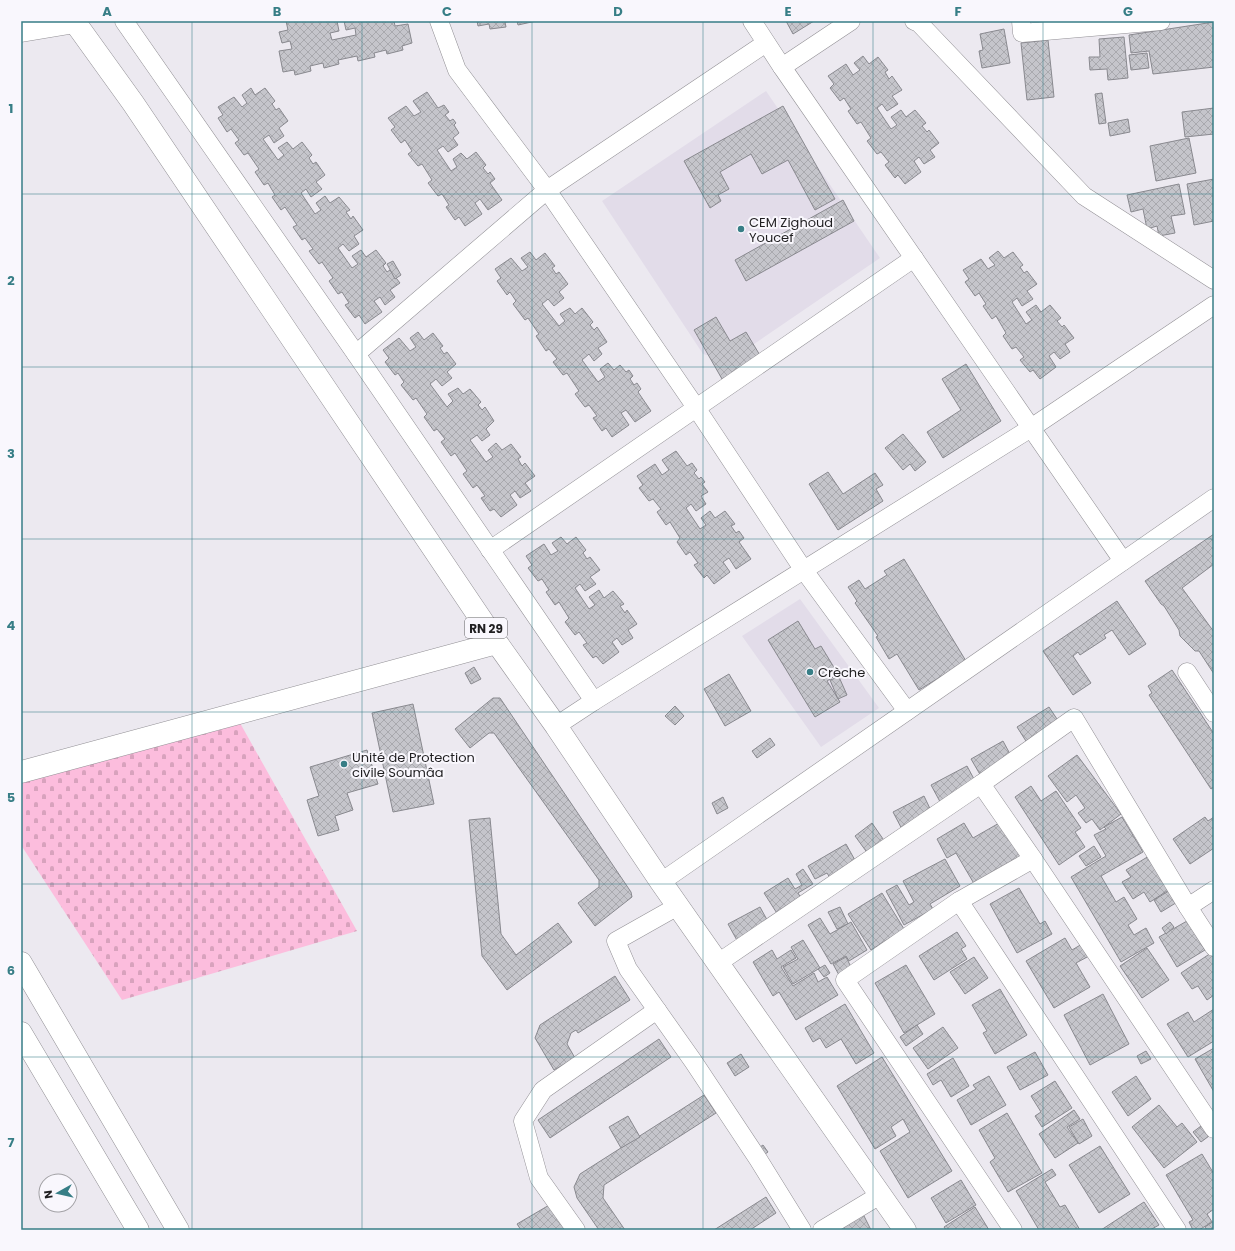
<svg xmlns="http://www.w3.org/2000/svg" width="1235" height="1251" font-family="Poppins,sans-serif">
<style>
.built{fill:#e2dce9}
.cemetery{fill:url(#cemetery-stones)}
.building{fill:url(#building-cross-hatch);stroke:#89898f}
.lines{fill:none;stroke-linecap:round;stroke-linejoin:round}
.minor-casing{stroke:#929095;stroke-width:19}
.secondary-casing{stroke:#929095;stroke-width:23}
.primary-casing{stroke:#929095;stroke-width:23}
.trunk-casing{stroke:#929095;stroke-width:23}
.minor{stroke:#fff;stroke-width:18}
.secondary{stroke:#fff;stroke-width:22}
.primary{stroke:#fff;stroke-width:22}
.trunk{stroke:#fff;stroke-width:22}
.grid{fill:none;stroke:#377e86;stroke-width:1;stroke-opacity:0.55}
.poi-dot{fill:#377e86;stroke:#f9f7fd;stroke-width:1.5}
.labels{text-anchor:middle;dominant-baseline:central;stroke-width:4;stroke-linejoin:round;paint-order:stroke}
.shield{fill:#f9f7fd;stroke:#616063;stroke-width:1}
.shield-label{font-size:12px;font-weight:bold;fill:#201f21}
.poi-label{font-size:13px;fill:#201f21;stroke:#f9f7fd;text-anchor:start}
.neatline{fill:none;stroke:#377e86;stroke-width:1.5}
.grid-label{font-size:13px;text-anchor:middle;font-weight:bold;fill:#377e86}
</style>
<defs>
<pattern id="cemetery-stones" width="16" height="16" patternUnits="userSpaceOnUse"><rect width="16" height="16" fill="#fcbddd"/><path d="M2 7V4a2 2 0 0 1 4 0v3zM10 15v-3a2 2 0 0 1 4 0v3z" fill="#d8a2bd"/></pattern>
<pattern id="building-cross-hatch" width="8" height="8" patternUnits="userSpaceOnUse"><rect width="8" height="8" fill="#c5c5cb"/><path d="M0 0l8 8M0 8l8-8" fill="none" stroke="#a9a9ae"/></pattern>
</defs>
<rect width="100%" height="100%" fill="#ece9f0"/>
<g class="built">
<path d="M766 91 880 258 729 361 703 354 602 201Z"/>
<path d="M800 599 879 708 821 747 742 636Z"/>
</g>
<path class="cemetery" d="M240 723 357 931 122 1000 21 845V780Z"/>
<g class="building">
<path d="M286 21H337L339 31 330 33 332 40 356 35 355 28 346 30 344 21H394L395 26 408 24 412 43 402 46 403 50 387 54 386 50 374 53 375 57 358 61 357 56 338 60 339 64 324 68 323 63 310 66 311 71 295 75 294 70 283 72 279 51 292 49 290 41 282 43 279 32 288 30Z"/>
<path d="M477 21H513L505 22 506 27 490 29 489 24 478 26Z"/>
<path d="M517 21H536L518 25Z"/>
<path d="M786 21H814L793 34Z"/>
<path d="M1214 22V67L1153 74 1149 51 1131 53 1129 35Z"/>
<path d="M1004 29 1010 63 982 68 979 51 983 50 980 34Z"/>
<path d="M1124 37 1128 78 1108 80 1107 69 1090 70 1089 57H1100L1099 39Z"/>
<path d="M1048 40 1054 97 1027 100 1021 43Z"/>
<path d="M1147 53 1149 68 1131 70 1129 55Z"/>
<path d="M863 56 869 64 878 57 888 70 885 72 889 79 892 76 902 90 892 96 898 104 887 111 882 104 877 108 891 129 897 125 891 117 901 110 906 117 915 110 926 123 922 126 927 132 929 130 939 143 930 150 935 157 924 164 919 157 914 161 921 172 905 184 898 175 895 178 885 165 889 162 881 152 877 154 867 141 871 138 861 122 857 124 848 111 851 109 844 98 840 101 830 88 834 84 828 76 846 64 853 75 860 70 854 63Z"/>
<path d="M251 88 255 95 265 88 275 101 272 104 276 110 279 108 288 121 279 128 284 136 274 143 269 135 263 139 278 160 284 155 278 148 287 142 293 149 302 142 312 155 309 158 313 164 316 162 325 175 316 182 322 189 311 197 306 189 301 193 315 214 321 210 316 203 325 196 330 203 339 197 350 210 346 212 351 219 353 216 363 230 354 236 359 244 349 251 343 244 338 248 352 268 358 264 352 256 361 250 366 257 376 250 386 263 383 266 387 272 390 270 400 283 390 290 395 297 385 305 380 297 374 301 382 312 365 324 359 315 355 318 345 305 349 303 342 292 338 294 329 281 333 278 322 262 319 264 309 251 313 249 305 238 302 240 293 227 297 225 285 207 281 210 272 197 275 195 268 183 264 185 255 172 259 169 248 153 244 155 235 143 239 140 231 129 227 132 218 118 223 115 218 107 234 97 242 107 247 103 242 95Z"/>
<path d="M427 92 438 108 444 105 449 112 445 115 450 121 453 119 456 123 454 125 459 133 453 138 458 145 448 152 443 146 437 150 451 171 457 167 453 159 461 153 467 159 476 152 486 165 483 168 488 174 490 172 495 179 490 183 502 200 488 210 480 199 475 203 482 214 465 226 459 217 455 220 446 207 449 205 442 194 438 196 428 183 432 180 422 164 418 166 408 154 412 151 405 140 401 143 391 130 395 127 388 118 406 106 414 116 421 112 413 101Z"/>
<path d="M1102 93 1106 123 1099 124 1095 94Z"/>
<path d="M783 106 835 199 815 210 788 160 762 174 751 154 720 172 729 189 718 195 721 201 710 208 684 161Z"/>
<path d="M1214 108V134L1185 137 1182 112Z"/>
<path d="M1128 119 1130 132 1110 136 1108 123Z"/>
<path d="M1189 138 1196 173 1156 181 1150 146Z"/>
<path d="M1214 179V221L1194 225 1187 184Z"/>
<path d="M1179 184 1185 214 1171 216 1175 233 1159 236 1157 226 1147 229 1143 209 1131 212 1127 195Z"/>
<path d="M843 200 854 221 746 281 735 260Z"/>
<path d="M998 251 1004 258 1013 252 1023 265 1020 267 1024 273 1027 271 1037 284 1027 291 1033 299 1022 306 1017 298 1012 302 1026 324 1032 320 1026 312 1036 305 1041 312 1050 305 1061 318 1057 321 1062 327 1064 325 1074 338 1065 344 1070 352 1060 359 1054 352 1049 356 1056 367 1040 379 1033 370 1030 372 1020 360 1024 357 1016 347 1012 349 1003 336 1006 333 996 316 992 319 983 306 986 304 979 293 975 296 965 282 969 279 963 270 981 259 988 269 995 265 989 258Z"/>
<path d="M530 252 536 260 545 253 555 266 552 268 556 274 559 272 568 284 559 292 564 298 554 306 548 299 542 304 559 326 565 321 560 314 570 308 575 314 582 308 593 322 590 325 594 330 597 327 607 342 598 348 602 354 594 361 589 354 582 360 598 382 605 377 600 369 608 363 614 370 620 365 626 372 629 370 633 376 630 379 634 385 637 383 641 389 638 392 651 411 635 422 626 410 621 413 629 425 612 437 606 428 602 431 593 418 597 416 589 405 585 407 575 394 579 391 567 373 563 375 553 362 557 359 549 349 546 351 536 336 539 334 528 318 525 320 513 304 516 301 510 292 507 295 497 281 501 278 495 269 511 258 522 271 528 267 521 258Z"/>
<path d="M393 261 401 275 395 279 387 264Z"/>
<path d="M716 317 730 341 746 332 761 357 722 379 694 330Z"/>
<path d="M418 332 424 340 433 333 443 346 440 348 444 354 447 352 456 364 447 372 452 378 442 386 436 379 430 384 447 407 453 401 448 394 458 388 463 394 470 389 481 402 478 405 482 410 485 407 494 421 486 429 490 435 482 441 477 435 470 440 486 462 493 457 488 450 496 443 502 450 511 444 521 457 518 459 522 466 525 463 535 476 525 483 531 491 520 498 515 491 510 495 517 505 501 517 494 509 490 511 481 498 485 496 477 485 473 488 463 474 467 471 455 453 451 456 441 442 445 439 437 429 434 431 424 417 427 414 416 398 413 400 401 385 404 382 398 373 395 375 385 362 389 358 383 350 399 338 410 351 416 347 410 338Z"/>
<path d="M966 364 1001 421 943 458 927 432 961 410 942 379Z"/>
<path d="M903 434 926 462 915 471 910 464 903 470 885 448Z"/>
<path d="M676 451 687 466 692 463 697 470 694 473 699 479 701 477 705 482 702 484 708 492 701 496 706 504 696 511 691 504 686 508 700 529 706 525 701 518 710 511 715 518 725 511 735 524 731 526 736 533 739 531 744 538 739 542 751 559 736 569 729 558 723 562 730 572 714 584 707 575 704 578 694 565 698 563 690 552 686 555 677 542 680 538 670 522 666 525 657 512 661 509 653 499 649 501 639 488 643 485 637 476 655 464 662 475 669 470 662 460Z"/>
<path d="M828 472 843 494 875 473 883 485 876 489 883 501 838 530 809 484Z"/>
<path d="M1214 534V564L1182 588 1214 632V674L1199 651H1195L1180 636 1179 630 1164 606 1161 604 1145 581Z"/>
<path d="M561 537 567 544 576 537 586 550 583 553 587 559 590 557 600 570 590 577 596 584 585 591 580 584 575 588 589 609 595 605 589 597 599 590 604 598 613 591 624 604 620 606 625 613 627 610 637 624 628 630 633 638 622 645 617 638 612 642 619 652 603 664 596 656 593 658 583 645 587 643 579 632 575 635 565 622 569 618 559 602 555 605 546 592 549 590 542 579 538 581 528 568 532 565 526 556 544 544 551 555 558 551 552 543Z"/>
<path d="M904 559 966 661 919 690 897 654 889 659 876 637 878 636 855 603 857 601 848 587 859 580 865 589 887 575 884 571Z"/>
<path d="M1117 601 1146 644 1129 655 1112 630 1104 635 1106 638 1080 655 1078 652 1073 656 1091 683 1073 695 1043 651Z"/>
<path d="M798 621 815 649 821 646 838 674 827 681 840 702 815 717 768 640Z"/>
<path d="M474 667 481 679 471 684 465 673Z"/>
<path d="M1172 670 1214 734V787L1211 789 1149 695 1152 693 1148 686Z"/>
<path d="M729 674 751 711 725 726 704 689Z"/>
<path d="M839 677 847 695 838 699 830 680Z"/>
<path d="M493 698H500L631 892 632 897 595 926 578 903 599 887V880L494 733H489L470 748 455 729Z"/>
<path d="M413 704 434 804 393 812 372 713Z"/>
<path d="M675 706 684 716 675 725 665 716Z"/>
<path d="M1049 707 1063 728 1031 749 1017 727Z"/>
<path d="M770 738 775 745 757 758 752 751Z"/>
<path d="M1003 741 1016 765 985 783 971 759Z"/>
<path d="M367 750 378 784 347 793 353 810 335 816 339 830 318 836 307 800 319 796 310 767Z"/>
<path d="M1077 755 1121 814 1100 830 1092 819 1086 823 1078 813 1085 808 1076 795 1067 802 1048 776Z"/>
<path d="M967 766 981 792 945 811 931 785Z"/>
<path d="M1031 786 1041 801 1056 791 1081 828 1075 832 1085 847 1059 865 1015 797Z"/>
<path d="M924 796 935 819 905 835 893 812Z"/>
<path d="M723 797 728 808 717 814 712 803Z"/>
<path d="M1122 817 1143 852 1101 876 1116 902 1124 897 1137 919 1128 925 1134 935 1146 928 1154 943 1121 962 1071 877 1106 856 1094 835 1106 829 1104 827Z"/>
<path d="M1205 817 1208 821 1214 817V848L1190 864 1173 839Z"/>
<path d="M490 818 501 934 516 955 558 923 572 942 507 990 482 956 469 820Z"/>
<path d="M1001 822 1023 860 976 887 956 853 947 858 937 839 964 823 973 838Z"/>
<path d="M872 823 890 849 874 862 855 836Z"/>
<path d="M846 844 861 871 835 886 827 873 815 879 808 866Z"/>
<path d="M1094 846 1101 857 1086 866 1079 856Z"/>
<path d="M1149 856 1170 889 1150 902 1144 892 1133 899 1122 882 1131 877 1126 870Z"/>
<path d="M945 859 960 886 930 904 933 909 904 925 886 891 897 885 909 905 914 902 903 881Z"/>
<path d="M803 869 813 884 798 893 804 903 780 918 764 893 788 878 795 889 802 885 796 874Z"/>
<path d="M1019 888 1040 924 1045 921 1052 934 1017 953 990 904Z"/>
<path d="M1172 889 1179 901 1161 912 1154 900Z"/>
<path d="M882 893 904 929 871 950 848 914Z"/>
<path d="M760 907 771 927 739 944 728 924Z"/>
<path d="M840 907 848 924 837 929 828 912Z"/>
<path d="M820 918 830 934 851 922 867 950 849 961 846 956 831 964 808 925Z"/>
<path d="M1187 921 1205 950 1177 967 1159 937Z"/>
<path d="M1170 922 1174 927 1166 934 1162 928Z"/>
<path d="M957 932 966 946 961 949 967 959 934 980 919 956Z"/>
<path d="M1065 938 1072 950 1082 944 1089 956 1076 963 1090 987 1054 1008 1026 961Z"/>
<path d="M803 940 820 968 793 984 783 967 798 959 791 947Z"/>
<path d="M1147 948 1169 980 1142 998 1120 966Z"/>
<path d="M772 950 777 959 791 950 796 958 781 967 793 986 814 973 818 982 827 977 838 995 796 1020 779 992 773 996 753 962Z"/>
<path d="M1214 951V995L1207 1000 1198 986 1192 989 1181 973Z"/>
<path d="M846 957 852 969 839 975 833 964Z"/>
<path d="M974 957 988 978 965 994 950 972Z"/>
<path d="M825 965 830 973 824 977 818 969Z"/>
<path d="M906 965 935 1014 904 1033 875 983Z"/>
<path d="M615 976 630 1000 578 1033 576 1030 571 1033 567 1044 575 1058 554 1070 535 1038 540 1025Z"/>
<path d="M1000 989 1027 1035 995 1054 983 1033 987 1031 972 1005Z"/>
<path d="M1103 994 1129 1044 1090 1065 1064 1015Z"/>
<path d="M845 1004 874 1053 856 1064 841 1039 826 1048 820 1038 813 1042 805 1028Z"/>
<path d="M1214 1009V1041L1188 1057 1167 1024 1188 1012 1194 1022Z"/>
<path d="M917 1025 923 1034 906 1046 900 1037Z"/>
<path d="M943 1027 958 1048 928 1069 913 1048Z"/>
<path d="M659 1039 671 1057 550 1138 538 1120Z"/>
<path d="M1214 1048V1092L1195 1059Z"/>
<path d="M1146 1051 1151 1059 1141 1064 1137 1056Z"/>
<path d="M1035 1052 1048 1075 1020 1090 1007 1067Z"/>
<path d="M741 1054 749 1067 735 1076 727 1063Z"/>
<path d="M882 1057 952 1171 908 1198 880 1151 910 1132 903 1119 891 1127 896 1136 875 1149 837 1086Z"/>
<path d="M953 1058 969 1086 951 1097 941 1080 933 1085 927 1074Z"/>
<path d="M989 1076 1006 1105 971 1125 957 1100 976 1089 973 1085Z"/>
<path d="M1136 1076 1151 1099 1128 1116 1112 1092Z"/>
<path d="M1055 1081 1072 1108 1042 1127 1035 1116 1041 1112 1031 1096Z"/>
<path d="M704 1095 716 1113 604 1185 603 1198 625 1230H599L577 1198 574 1187 580 1174Z"/>
<path d="M1159 1105 1177 1127 1182 1123 1197 1142 1164 1168 1132 1127Z"/>
<path d="M1074 1110 1080 1119 1067 1127 1078 1143 1055 1158 1039 1134Z"/>
<path d="M1007 1113 1042 1173 1008 1192 990 1162 995 1158 979 1130Z"/>
<path d="M628 1116 640 1137 621 1148 609 1127Z"/>
<path d="M1083 1119 1092 1136 1079 1144 1069 1127Z"/>
<path d="M1201 1126 1209 1136 1201 1142 1193 1132Z"/>
<path d="M763 1145 768 1152 759 1158 754 1151Z"/>
<path d="M1100 1146 1130 1194 1099 1213 1069 1165Z"/>
<path d="M1202 1154 1214 1174V1209L1207 1214 1212 1222 1199 1230H1193L1189 1222 1193 1220 1166 1175Z"/>
<path d="M1052 1169 1056 1175 1045 1182 1060 1207 1065 1205 1080 1230H1039L1016 1191Z"/>
<path d="M961 1180 976 1205 946 1223 931 1198Z"/>
<path d="M766 1197 776 1213 750 1230H714Z"/>
<path d="M1144 1202 1159 1225 1150 1230H1101Z"/>
<path d="M551 1204 566 1230H521L517 1224Z"/>
<path d="M975 1207 989 1230H946L944 1227Z"/>
<path d="M863 1214 871 1230H833Z"/>
<path d="M1214 1221V1230H1207L1205 1227Z"/>
</g>
<g class="lines">
<g class="minor-casing">
<g id="minor">
<path d="M124 21 356 354 594 701"/>
<path d="M439 21 457 70 547 190 697 409 803 569 907 711"/>
<path d="M752 21 782 67 1123 561"/>
<path d="M914 21 919 23 1084 196 1214 280"/>
<path d="M1021 21 1022 33 1161 21"/>
<path d="M782 67 851 21"/>
<path d="M356 354 547 190 766 43"/>
<path d="M490 550 914 258"/>
<path d="M1187 672 1214 713"/>
<path d="M556 726 594 701 1031 428 1214 305"/>
<path d="M1033 859 981 784 1074 718 1188 907 1214 947"/>
<path d="M661 882 1214 498"/>
<path d="M959 901 1033 859 1214 1129"/>
<path d="M678 906 616 941 628 969 693 1061 758 1159 802 1230"/>
<path d="M1188 907 1214 890"/>
<path d="M718 963 981 784"/>
<path d="M576 1230 539 1178 523 1121 543 1090 657 1010"/>
<path d="M822 1230 880 1195"/>
<path d="M1013 1230 845 980 959 901 1177 1230"/>
</g>
</g>
<g class="secondary-casing">
<g id="secondary">
<path d="M21 31 75 22"/>
<path d="M21 772 497 643"/>
</g>
</g>
<g class="primary-casing">
<path id="primary" d="M74 21 133 103 497 643 556 726 661 882 905 1230"/>
</g>
<g class="trunk-casing">
<g id="trunk">
<path d="M21 963 178 1230"/>
<path d="M21 1033 138 1230"/>
</g>
</g>
<use href="#minor" class="minor"/>
<use href="#secondary" class="secondary"/>
<use href="#primary" class="primary"/>
<use href="#trunk" class="trunk"/>
</g>
<path class="grid" d="M192 21V1230M362 21V1230M532 21V1230M703 21V1230M873 21V1230M1043 21V1230M21 194H1214M21 367H1214M21 539H1214M21 712H1214M21 884H1214M21 1057H1214"/>
<g class="poi-dot">
<circle cx="741" cy="229" r="4"/>
<circle cx="810" cy="672" r="4"/>
<circle cx="344" cy="764" r="4"/>
</g>
<g class="labels">
<rect class="shield" x="465" y="618" width="42" height="20" rx="3"/>
<g class="shield-label">
<text x="486" y="628">RN 29</text>
</g>
<g class="poi-label">
<text x="749" y="222">CEM Zighoud<tspan x="749" dy="15">Youcef</tspan></text>
<text x="818" y="672">Crèche</text>
<text x="352" y="757">Unité de Protection<tspan x="352" dy="15">civile Soumâa</tspan></text>
</g>
</g>
<rect width="1235" height="1251" fill="none" stroke="#f9f7fd" stroke-width="44"/>
<g transform="translate(58 1193) rotate(262)"><circle r="19" fill="#f9f7fd" stroke="#a2a1a5"/>
<path d="M0-3L7 15L0 10L-7 15Z" fill="#377e86"/>
<text y="-6" font-size="11" font-weight="bold" text-anchor="middle" fill="#201f21">N</text>
</g>
<rect x="22" y="22" width="1191" height="1207" class="neatline"/>
<g class="grid-label">
<text x="107" y="16">A</text>
<text x="277" y="16">B</text>
<text x="447" y="16">C</text>
<text x="618" y="16">D</text>
<text x="788" y="16">E</text>
<text x="958" y="16">F</text>
<text x="1128" y="16">G</text>
<text x="11" y="113">1</text>
<text x="11" y="285">2</text>
<text x="11" y="458">3</text>
<text x="11" y="630">4</text>
<text x="11" y="802">5</text>
<text x="11" y="975">6</text>
<text x="11" y="1147">7</text>
</g>
</svg>
